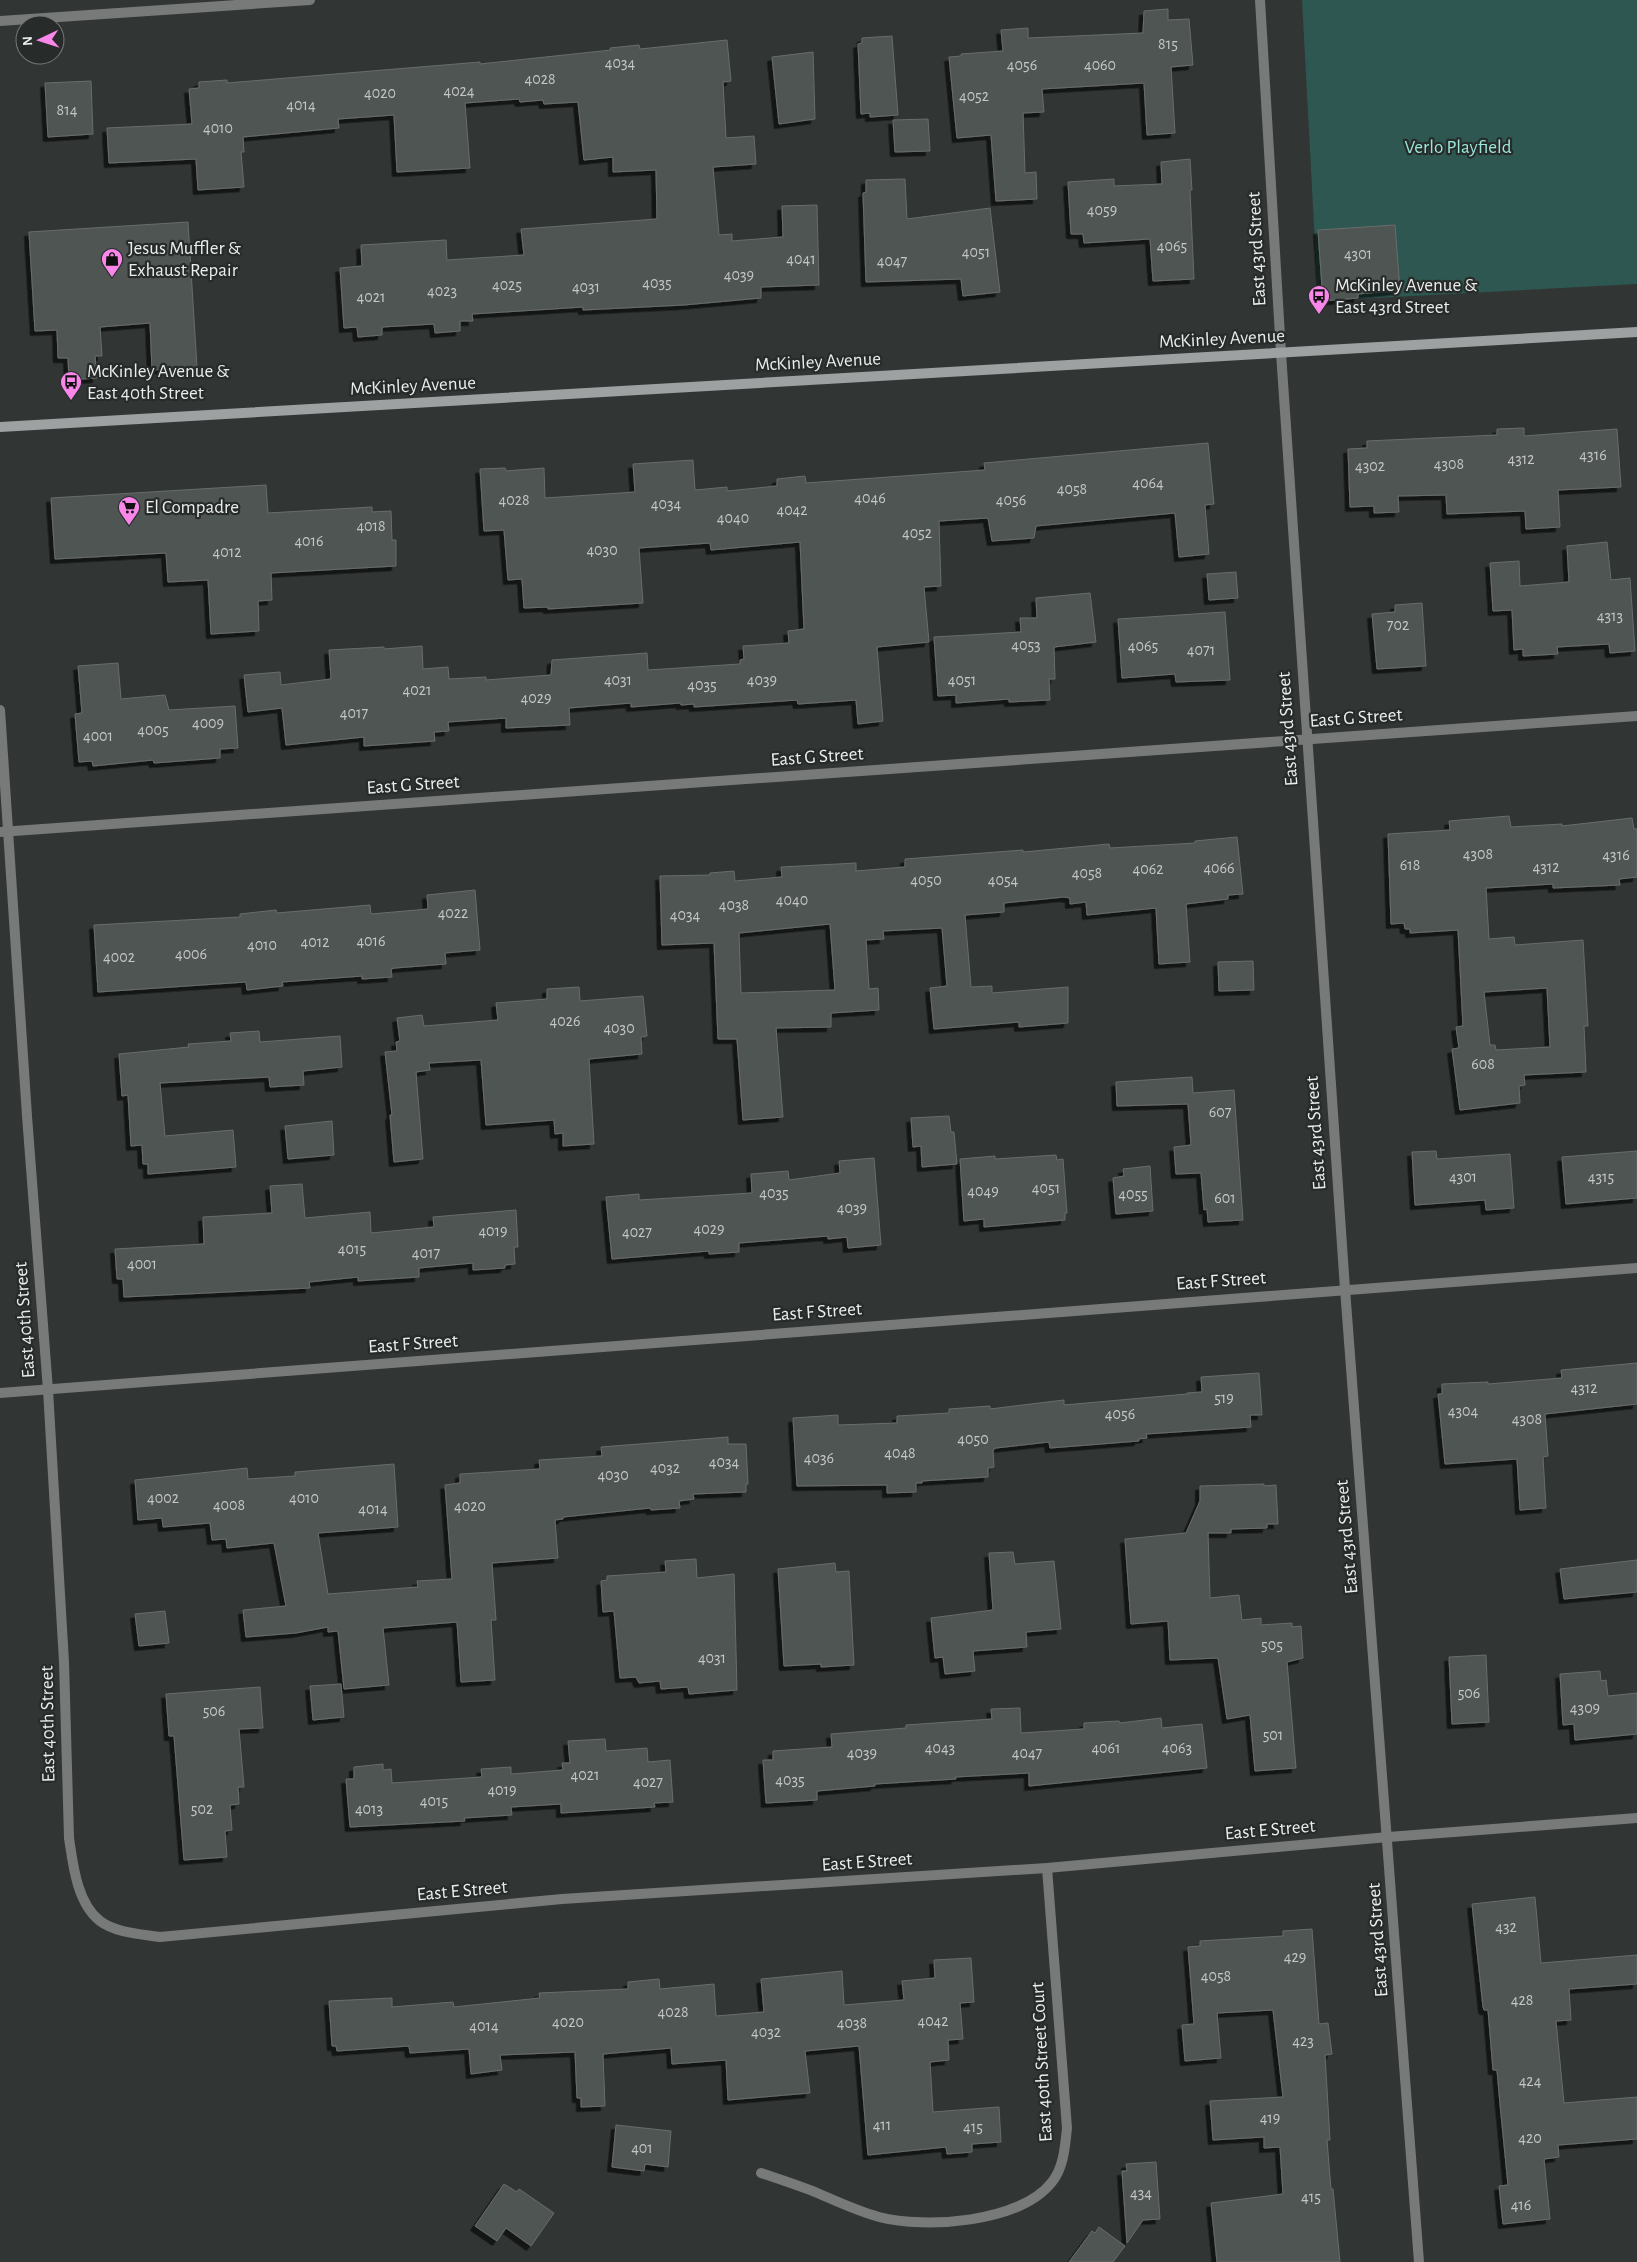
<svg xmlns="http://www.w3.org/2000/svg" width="1637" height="2262" font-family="'Alegreya Sans',sans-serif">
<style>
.green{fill:#2d5750}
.building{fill:#505453;stroke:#686d6c;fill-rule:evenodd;filter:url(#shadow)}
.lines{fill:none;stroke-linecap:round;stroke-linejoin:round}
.minor{stroke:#787a7a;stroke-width:10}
.tertiary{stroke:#787a7a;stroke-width:10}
.secondary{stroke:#9ea1a1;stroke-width:10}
.labels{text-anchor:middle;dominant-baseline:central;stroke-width:4.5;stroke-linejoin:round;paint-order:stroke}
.number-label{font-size:16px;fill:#c4c7c6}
.park-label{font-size:19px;fill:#99e7da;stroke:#272b2a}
.poi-label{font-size:19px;fill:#eaedec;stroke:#272b2a;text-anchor:start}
.street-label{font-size:19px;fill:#eaedec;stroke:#272b2a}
</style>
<defs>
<filter id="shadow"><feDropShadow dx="-4.5" dy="4.5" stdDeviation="0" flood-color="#0009"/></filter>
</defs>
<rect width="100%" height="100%" fill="#313534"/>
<path class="green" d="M1302 0H1637V284L1318 301Z"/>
<g class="building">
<path d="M1168 9V20L1189 19 1193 65 1171 67 1175 133 1147 135 1144 83 1042 89 1044 112 1023 113 1025 173 1036 172 1037 199 996 201 991 135 957 138 949 57 961 56V54L1003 51 1001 30 1028 28V38L1143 33 1144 11Z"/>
<path d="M892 36 898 115 870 117V113L861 114 858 44 862 43V38Z"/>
<path d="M727 40 731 81 723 82 726 138 754 136 756 164 713 167 719 235 732 234V241L783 237 782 206 817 205 819 285 761 287V298L684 305 583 310V307L552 309 472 314 473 321H460V331L435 333 434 324 382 327V335L358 337 357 327 344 328 340 268 362 266 361 245 446 240 447 260 524 255 521 229 657 219 656 170 613 172V157L584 160 578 102 544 104 543 100 520 102 519 99 465 103 470 168 397 172 394 115 338 119 339 128 243 137 244 152H241L244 187 198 190 196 159 109 163 107 128 192 124 189 89 199 88V82L227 80V83L480 62V64L611 50 610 48 639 45 640 49Z"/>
<path d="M813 52 815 119 779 124 772 57Z"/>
<path d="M91 81 93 134 48 137 45 83Z"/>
<path d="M928 119 930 151 895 152 893 120Z"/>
<path d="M1190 159 1192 190H1190L1194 279 1153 281 1150 239 1084 243 1083 234H1071L1068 182 1114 179V186L1162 184 1161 162Z"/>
<path d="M905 179 907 219 990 208 1000 292 963 296 961 279 866 282 863 193 866 192V180Z"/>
<path d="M188 222 197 367 152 370 150 323 100 327 102 356H95L97 378 69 380 68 358H58L57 330 35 331 29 232Z"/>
<path d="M1395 225 1400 290 1358 294V298L1323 301 1318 230Z"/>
<path d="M1524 428V436L1617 429 1621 487 1558 490 1560 527 1526 529 1525 511 1447 514 1446 495 1398 496 1399 512 1374 513V506L1350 507 1348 449 1367 448V441L1497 435V429Z"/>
<path d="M1208 443 1214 504 1205 505 1209 554 1179 557 1175 513 1036 526 1034 538 992 541 988 518 939 521 941 586 924 587 929 642 877 647 883 721 858 724 856 700 798 704 797 700 694 707V704L681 705 680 703 631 707V703L569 708 570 725 506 728V718L448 722 449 731 434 732 435 741 364 746V737L286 745 282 708 248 712 244 675 280 672 281 685 331 679 329 650 384 647V649L422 646 423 669 448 667 449 679 486 677V680L551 675 552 660 647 653 648 670 740 664V660L744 659 743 646 789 643 788 631 804 629 800 542 711 550 710 543 639 548 643 603 548 609V607L524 608 522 579 508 580 504 530 484 531 480 469 505 468 506 471 544 468 545 498 635 492 633 464 693 460 695 490 727 487V491L777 486V479L805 476 806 483 985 470 984 463Z"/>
<path d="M266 485 268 513 372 507V512L391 511 392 540H396V566L271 573 272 600 258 601 259 631 211 634 208 580 168 582 166 553 55 559 51 498Z"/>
<path d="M1607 542 1611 580 1630 578 1635 651 1610 653 1609 644 1557 647 1558 654 1523 656V649L1514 650 1512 610 1493 611 1490 563 1519 561 1520 586 1569 582 1567 546Z"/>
<path d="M1236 572 1238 598 1209 600 1207 574Z"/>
<path d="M1090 593 1096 642 1054 647 1055 679H1049L1050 700 1009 702V699L956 703V695L938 696 934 637 1021 632 1020 618H1037L1036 598Z"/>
<path d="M1422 603 1426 666 1377 669 1372 614 1395 612V605Z"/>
<path d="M1225 612 1230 680 1176 682 1175 674 1122 678 1118 619Z"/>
<path d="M118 663 121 699 165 695 169 710 235 706 238 748 220 749V758L154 763 153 760 93 766 92 761 79 762 75 714 82 713 78 666Z"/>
<path d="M1509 816 1511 827 1562 824V826L1632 818 1634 829H1637V877L1619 879 1620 885 1553 888V884L1486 888 1489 939 1514 937 1515 945 1583 940 1588 1026H1584L1586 1072 1524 1075 1525 1085 1519 1086 1520 1103 1460 1110 1452 1049 1459 1048 1456 1027 1463 1026 1458 930 1410 933V929H1405L1404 923 1391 924 1388 834 1450 830 1449 821ZM1547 988 1550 1047 1496 1050 1495 1045H1490L1484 992Z"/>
<path d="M1237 837 1243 894 1228 895V899L1186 904 1190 962 1159 964 1156 908 1087 915 1086 902 1070 904V898L1064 897 1004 903V912L965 915 971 987 992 986V993L1068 987V1023L1019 1027V1022L934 1029 930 988 947 986 942 928 883 931 884 939 866 940 869 989 878 988 879 1010 831 1013V1027L776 1028 783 1117 743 1120 737 1039H718L714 943 662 945 660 876 710 875V873L734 871 735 881 782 877 781 867 800 866 856 863V871L905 867V859L1023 850V852L1109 844 1110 848 1195 843V841ZM830 924 835 990 741 993 739 933Z"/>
<path d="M475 890 480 950 445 953 446 964 395 968 391 969 392 977 362 979V976L282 982 283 986 247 990 246 982 98 992 94 925 240 917V914L276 910 277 913 370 905 371 914 428 909 427 895Z"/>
<path d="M1253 961 1254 990 1219 991 1218 962Z"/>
<path d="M579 987 580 1001 643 996 647 1036 641 1037 642 1054 589 1059 594 1144 563 1146V1133L555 1134 554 1120 486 1125 481 1060 429 1063 430 1070 416 1072 423 1159 394 1162 390 1115H392L385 1052 397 1051 396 1042 400 1041 397 1018 422 1015 424 1026 498 1020 496 1003 547 999V989Z"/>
<path d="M259 1031 260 1042 340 1036 342 1067 303 1071 304 1085 270 1087 269 1077 160 1083 165 1136 233 1130 236 1167 148 1174V1164H143L142 1145 131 1146 128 1095 122 1096 119 1054 189 1047 188 1044 231 1041 230 1033Z"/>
<path d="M1192 1077 1193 1093 1234 1090 1243 1220 1208 1222 1207 1209 1204 1210 1201 1173 1176 1174 1174 1147 1191 1145 1188 1104 1117 1106 1116 1082Z"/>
<path d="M949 1116 951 1132H954L957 1164 922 1167 921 1146 913 1147 911 1118Z"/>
<path d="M332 1121 334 1155 288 1159 285 1126Z"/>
<path d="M1436 1151 1437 1159 1510 1154 1514 1208 1486 1210 1485 1200 1415 1205 1412 1152Z"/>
<path d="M1637 1151V1198L1566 1204 1562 1157Z"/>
<path d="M1056 1155 1057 1160 1063 1159 1067 1213H1065V1220L984 1227V1219L964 1221 960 1159 995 1156V1159Z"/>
<path d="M874 1158 881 1245 848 1248 847 1237 828 1239V1236L739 1243V1252L709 1254V1251L612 1259 606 1197 639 1194V1200L752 1193 751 1174 788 1171 789 1180 840 1173 839 1161Z"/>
<path d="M1150 1166 1153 1211 1116 1214 1113 1178 1124 1176 1123 1169Z"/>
<path d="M302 1184 305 1218 370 1212 371 1233 434 1227 433 1217 516 1210 518 1247H514L515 1264 505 1265V1268L473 1270V1263L419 1268V1277L358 1281V1277L309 1282 310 1288 124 1297 123 1279H117L115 1249 204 1244 203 1217 272 1213 270 1186Z"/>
<path d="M1637 1363V1404L1545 1414 1548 1456 1543 1457 1546 1508 1520 1510 1517 1459 1445 1464 1438 1394H1442V1384L1488 1382V1384L1562 1378 1561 1370Z"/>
<path d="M1259 1373 1262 1415H1250L1251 1427 1146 1434 1147 1438 1138 1439 1139 1441 1050 1448 1049 1442 996 1448 993 1450 994 1467 988 1468V1477L922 1481V1483H916V1492L887 1493V1485L797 1486 793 1418 838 1415V1425L897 1423V1416L949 1413V1409L990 1406V1409L1064 1400V1405L1187 1394V1393L1202 1392 1201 1377Z"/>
<path d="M728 1437V1444H746L748 1484H746V1492L693 1494 694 1499 679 1501 680 1508 651 1510 650 1508 563 1517V1519L555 1520 558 1558 492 1563 496 1620H491L495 1680 461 1682 457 1622 383 1628 389 1685 344 1689 338 1631 328 1632V1627L296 1633 246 1637 243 1610 286 1606 274 1543 227 1548 226 1539 212 1540 210 1523 163 1527 162 1518 138 1520 135 1480 247 1468 248 1479 295 1476V1472L394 1464 398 1527 318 1533 328 1594 418 1587 417 1581 452 1579 445 1485 460 1483V1474L540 1469 539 1460 602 1456 601 1447Z"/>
<path d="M1264 1484V1486L1276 1485 1278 1524H1267V1528L1231 1529V1533H1208L1210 1598 1239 1595 1242 1620 1261 1618V1625L1292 1623V1627L1301 1626 1303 1658 1287 1662 1296 1768 1255 1771 1250 1715 1227 1719 1218 1658 1170 1660 1168 1621 1131 1624 1125 1539 1186 1533 1200 1501V1486Z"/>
<path d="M1013 1552 1015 1564 1054 1561 1061 1629 1026 1632 1027 1647 973 1651 975 1671 945 1674 943 1657 935 1658 931 1618 993 1610 989 1553Z"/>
<path d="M696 1559 697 1578 734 1574 737 1690 689 1694 688 1687 661 1689 660 1681 639 1683 636 1677 620 1678 614 1611 603 1612 601 1581 607 1580V1576L666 1572 665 1561Z"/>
<path d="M1637 1560V1592L1564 1599 1560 1569Z"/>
<path d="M835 1563 836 1572 849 1571 854 1665 821 1667V1664L784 1666 778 1569Z"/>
<path d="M165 1611 169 1643 139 1646 135 1614Z"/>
<path d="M1486 1655 1489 1722 1452 1724 1449 1657Z"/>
<path d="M1600 1671 1601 1681 1606 1680 1608 1696 1637 1693V1734L1575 1740 1574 1724 1563 1725 1560 1674Z"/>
<path d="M341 1684 344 1717 313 1720 310 1686Z"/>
<path d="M260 1687 263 1728 239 1729 244 1787H238L239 1804 230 1805 232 1830 225 1831 227 1857 184 1860 174 1736H169L166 1694Z"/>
<path d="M1020 1708 1021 1733 1084 1729V1723L1119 1721 1120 1723 1161 1718 1162 1728 1202 1724 1207 1768 1029 1786V1773L955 1777 956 1779 875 1784V1786L817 1791V1800L766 1803 763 1760H773V1751L832 1747 831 1734 906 1728V1725L992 1719 991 1709Z"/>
<path d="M605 1739 606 1751 647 1748 648 1762 670 1760 673 1802 654 1803 655 1807 561 1813V1804L511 1807 512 1815 464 1818 465 1821 350 1827 346 1779H354V1767L383 1764V1770L391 1769 392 1783 482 1777 481 1769 511 1767V1774L563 1770 562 1763H570L568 1741Z"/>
<path d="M1535 1897 1541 1963 1637 1955V1984L1569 1989 1571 2020 1556 2021 1564 2103 1637 2097V2139L1558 2145 1559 2157 1544 2159 1550 2219 1503 2224 1499 2186 1508 2185 1500 2104 1497 2070H1493L1488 2010H1484L1483 2007 1472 1904Z"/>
<path d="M1312 1929 1319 2024 1328 2023 1332 2054 1325 2055 1330 2140H1327L1331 2189H1333L1340 2262H1217L1211 2203 1283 2194 1280 2147 1264 2148V2137L1213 2140 1210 2101 1283 2097 1273 2010 1217 2013 1221 2058 1185 2061 1182 2025 1194 2024 1188 1947 1200 1946V1941L1283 1936V1931Z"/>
<path d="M971 1958 974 2002 960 2003 963 2039 948 2040 949 2060 930 2062 933 2112 999 2107 1001 2142 972 2144V2152L947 2154 946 2147 868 2155 859 2046 805 2051 810 2093 728 2100 726 2060 672 2064 671 2048 603 2054 605 2106 581 2107V2098H577L575 2052 500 2055 502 2070 471 2074 469 2049 410 2053 409 2046 337 2051 336 2046H332L329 2001 392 1998V2007L453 2002 454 2007 540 1998 539 1993 628 1989V1982L659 1979 660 1989 714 1984 716 2016 764 2012 761 1979 813 1974 842 1971 844 2005 904 2000 902 1981 935 1978 934 1960Z"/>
<path d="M616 2125 671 2131 668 2167 645 2164 644 2171 612 2167Z"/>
<path d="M1156 2162 1160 2219 1143 2220 1127 2243 1122 2171H1127L1126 2164Z"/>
<path d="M504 2184 517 2192 519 2189 554 2213 531 2246 506 2228 497 2241 475 2226Z"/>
<path d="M1099 2227 1125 2246 1113 2262H1069L1092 2231 1095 2233Z"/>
</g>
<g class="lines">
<g class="minor">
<path d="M1260 0 1281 353"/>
<path d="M0 21 310 0"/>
<path d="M0 710 27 1116 48 1390 64 1662 69 1838C73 1865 77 1903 100 1921 116 1933 141 1934 160 1937L562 1899 1047 1868 1388 1837 1637 1818"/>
<path d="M0 832 1637 716"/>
<path d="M0 1393 1637 1268"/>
<path d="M761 2173C779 2179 797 2185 815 2192 836 2201 857 2211 879 2217 925 2229 1020 2223 1052 2182 1064 2167 1065 2146 1067 2128L1047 1868"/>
</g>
<path class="tertiary" d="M1281 353 1345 1289 1419 2262"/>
<path class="secondary" d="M0 427 1637 332"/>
</g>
<defs>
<g id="shop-pin" transform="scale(1.125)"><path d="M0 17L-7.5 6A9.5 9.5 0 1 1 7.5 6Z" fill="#f987e9" stroke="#272b2a"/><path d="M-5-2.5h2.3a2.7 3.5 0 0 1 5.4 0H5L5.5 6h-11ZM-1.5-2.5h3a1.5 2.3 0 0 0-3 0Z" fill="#111"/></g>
<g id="bus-pin" transform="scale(1.125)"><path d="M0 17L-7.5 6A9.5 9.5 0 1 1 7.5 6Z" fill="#f987e9" stroke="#272b2a"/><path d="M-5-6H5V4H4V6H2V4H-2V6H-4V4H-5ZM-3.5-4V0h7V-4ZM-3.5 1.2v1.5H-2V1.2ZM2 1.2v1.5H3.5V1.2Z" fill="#111"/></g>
<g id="supermarket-pin" transform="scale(1.125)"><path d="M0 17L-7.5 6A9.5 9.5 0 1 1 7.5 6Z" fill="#f987e9" stroke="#272b2a"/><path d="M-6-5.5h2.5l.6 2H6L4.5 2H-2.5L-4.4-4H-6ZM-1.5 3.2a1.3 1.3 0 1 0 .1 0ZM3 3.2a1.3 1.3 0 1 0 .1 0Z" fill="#111"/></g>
</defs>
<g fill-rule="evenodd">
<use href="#shop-pin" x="112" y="259"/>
<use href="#bus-pin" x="1319" y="296"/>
<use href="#bus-pin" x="71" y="382"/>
<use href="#supermarket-pin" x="129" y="507"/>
</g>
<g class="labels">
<g class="number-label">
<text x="1168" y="44">815</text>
<text x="620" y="63">4034</text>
<text x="1022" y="65">4056</text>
<text x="1100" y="65">4060</text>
<text x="540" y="79">4028</text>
<text x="459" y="91">4024</text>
<text x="380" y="93">4020</text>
<text x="974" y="96">4052</text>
<text x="301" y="105">4014</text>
<text x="67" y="110">814</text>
<text x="218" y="128">4010</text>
<text x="1102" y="210">4059</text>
<text x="1172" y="246">4065</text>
<text x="976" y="252">4051</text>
<text x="1358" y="254">4301</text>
<text x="801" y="259">4041</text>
<text x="892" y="261">4047</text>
<text x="739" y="275">4039</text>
<text x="657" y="283">4035</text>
<text x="507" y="285">4025</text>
<text x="586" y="287">4031</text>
<text x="442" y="291">4023</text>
<text x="371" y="297">4021</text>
<text x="1593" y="455">4316</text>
<text x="1521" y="459">4312</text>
<text x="1449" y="464">4308</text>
<text x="1370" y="466">4302</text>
<text x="1148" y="483">4064</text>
<text x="1072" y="489">4058</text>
<text x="870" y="498">4046</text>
<text x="514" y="500">4028</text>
<text x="1011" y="500">4056</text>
<text x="666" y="504">4034</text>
<text x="792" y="510">4042</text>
<text x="733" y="518">4040</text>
<text x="371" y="526">4018</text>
<text x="917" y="533">4052</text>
<text x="309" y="541">4016</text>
<text x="602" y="550">4030</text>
<text x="227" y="552">4012</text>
<text x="1610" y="616">4313</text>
<text x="1398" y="625">702</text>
<text x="1026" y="645">4053</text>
<text x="1143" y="646">4065</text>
<text x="1201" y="650">4071</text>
<text x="618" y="680">4031</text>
<text x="762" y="680">4039</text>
<text x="962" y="680">4051</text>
<text x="702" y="685">4035</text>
<text x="417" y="690">4021</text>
<text x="536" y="698">4029</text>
<text x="354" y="713">4017</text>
<text x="208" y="723">4009</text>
<text x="153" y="730">4005</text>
<text x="98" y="736">4001</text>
<text x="1478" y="854">4308</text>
<text x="1616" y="855">4316</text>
<text x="1410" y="865">618</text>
<text x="1546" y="867">4312</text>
<text x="1219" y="868">4066</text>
<text x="1148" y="869">4062</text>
<text x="1087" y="873">4058</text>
<text x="926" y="880">4050</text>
<text x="1003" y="880">4054</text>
<text x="792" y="900">4040</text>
<text x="734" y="905">4038</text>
<text x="453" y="913">4022</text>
<text x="685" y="915">4034</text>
<text x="371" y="941">4016</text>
<text x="315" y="942">4012</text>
<text x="262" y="945">4010</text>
<text x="191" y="954">4006</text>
<text x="119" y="957">4002</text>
<text x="565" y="1021">4026</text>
<text x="619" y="1028">4030</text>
<text x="1483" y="1064">608</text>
<text x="1220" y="1112">607</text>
<text x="1463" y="1177">4301</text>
<text x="1601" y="1177">4315</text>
<text x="1046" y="1188">4051</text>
<text x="983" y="1191">4049</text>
<text x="774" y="1193">4035</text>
<text x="1133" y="1194">4055</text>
<text x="1225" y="1198">601</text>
<text x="852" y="1208">4039</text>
<text x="709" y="1229">4029</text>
<text x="493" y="1231">4019</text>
<text x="637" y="1232">4027</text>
<text x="352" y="1249">4015</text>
<text x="426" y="1253">4017</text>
<text x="142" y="1264">4001</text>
<text x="1584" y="1388">4312</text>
<text x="1224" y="1398">519</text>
<text x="1463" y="1411">4304</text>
<text x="1120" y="1414">4056</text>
<text x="1527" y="1419">4308</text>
<text x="973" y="1439">4050</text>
<text x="900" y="1453">4048</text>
<text x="819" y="1458">4036</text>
<text x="724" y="1462">4034</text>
<text x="665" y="1468">4032</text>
<text x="613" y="1475">4030</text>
<text x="163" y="1498">4002</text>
<text x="304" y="1498">4010</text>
<text x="229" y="1505">4008</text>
<text x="470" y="1506">4020</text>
<text x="373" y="1509">4014</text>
<text x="1272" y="1645">505</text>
<text x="712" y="1658">4031</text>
<text x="1469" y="1693">506</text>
<text x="1585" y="1708">4309</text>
<text x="214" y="1711">506</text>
<text x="1273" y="1735">501</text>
<text x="940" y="1748">4043</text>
<text x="1106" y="1748">4061</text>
<text x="1177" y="1748">4063</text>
<text x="862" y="1753">4039</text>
<text x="1027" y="1753">4047</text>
<text x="585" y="1775">4021</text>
<text x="790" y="1780">4035</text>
<text x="648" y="1782">4027</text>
<text x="502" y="1790">4019</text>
<text x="434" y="1801">4015</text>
<text x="202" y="1809">502</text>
<text x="369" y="1809">4013</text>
<text x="1506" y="1927">432</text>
<text x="1295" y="1957">429</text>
<text x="1216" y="1976">4058</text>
<text x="1522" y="2000">428</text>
<text x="673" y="2012">4028</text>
<text x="933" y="2021">4042</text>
<text x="568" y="2022">4020</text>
<text x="852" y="2023">4038</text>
<text x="484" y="2026">4014</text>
<text x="766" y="2032">4032</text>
<text x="1303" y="2041">423</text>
<text x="1530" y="2081">424</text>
<text x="1270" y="2118">419</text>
<text x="882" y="2125">411</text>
<text x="973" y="2127">415</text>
<text x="1530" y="2138">420</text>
<text x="642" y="2148">401</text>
<text x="1141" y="2193">434</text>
<text x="1311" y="2197">415</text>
<text x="1521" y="2205">416</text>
</g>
<g class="park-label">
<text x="1458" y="147">Verlo Playfield</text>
</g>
<g class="poi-label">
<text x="128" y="248">Jesus Muffler &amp;<tspan x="128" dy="22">Exhaust Repair</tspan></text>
<text x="1335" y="285">McKinley Avenue &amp;<tspan x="1335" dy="22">East 43rd Street</tspan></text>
<text x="87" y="371">McKinley Avenue &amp;<tspan x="87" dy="22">East 40th Street</tspan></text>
<text x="145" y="507">El Compadre</text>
</g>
<g class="street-label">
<text transform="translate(1257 249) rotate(-93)">East 43rd Street</text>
<text transform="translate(1222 339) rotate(-3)">McKinley Avenue</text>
<text transform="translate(818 362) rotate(-3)">McKinley Avenue</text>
<text transform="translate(413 386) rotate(-3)">McKinley Avenue</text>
<text transform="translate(1356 718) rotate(-4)">East G Street</text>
<text transform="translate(1288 729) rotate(-94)">East 43rd Street</text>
<text transform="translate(817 757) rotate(-4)">East G Street</text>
<text transform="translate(413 785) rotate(-4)">East G Street</text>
<text transform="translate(1316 1133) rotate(-94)">East 43rd Street</text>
<text transform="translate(1221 1281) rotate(-4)">East F Street</text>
<text transform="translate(817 1312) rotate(-4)">East F Street</text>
<text transform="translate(25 1320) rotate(-94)">East 40th Street</text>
<text transform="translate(413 1344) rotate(-4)">East F Street</text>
<text transform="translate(1347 1537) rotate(-95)">East 43rd Street</text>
<text transform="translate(48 1724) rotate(-91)">East 40th Street</text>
<text transform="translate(1270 1830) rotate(-5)">East E Street</text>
<text transform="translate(867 1862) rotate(-4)">East E Street</text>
<text transform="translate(462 1891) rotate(-5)">East E Street</text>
<text transform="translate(1378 1940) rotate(-94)">East 43rd Street</text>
<text transform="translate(1042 2062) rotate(-93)">East 40th Street Court</text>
</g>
</g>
<g transform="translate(40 40) rotate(266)"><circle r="24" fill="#272b2a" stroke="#757978"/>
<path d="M0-4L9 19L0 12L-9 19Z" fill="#f987e9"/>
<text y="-8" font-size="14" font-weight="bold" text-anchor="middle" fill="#eaedec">N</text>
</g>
</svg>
